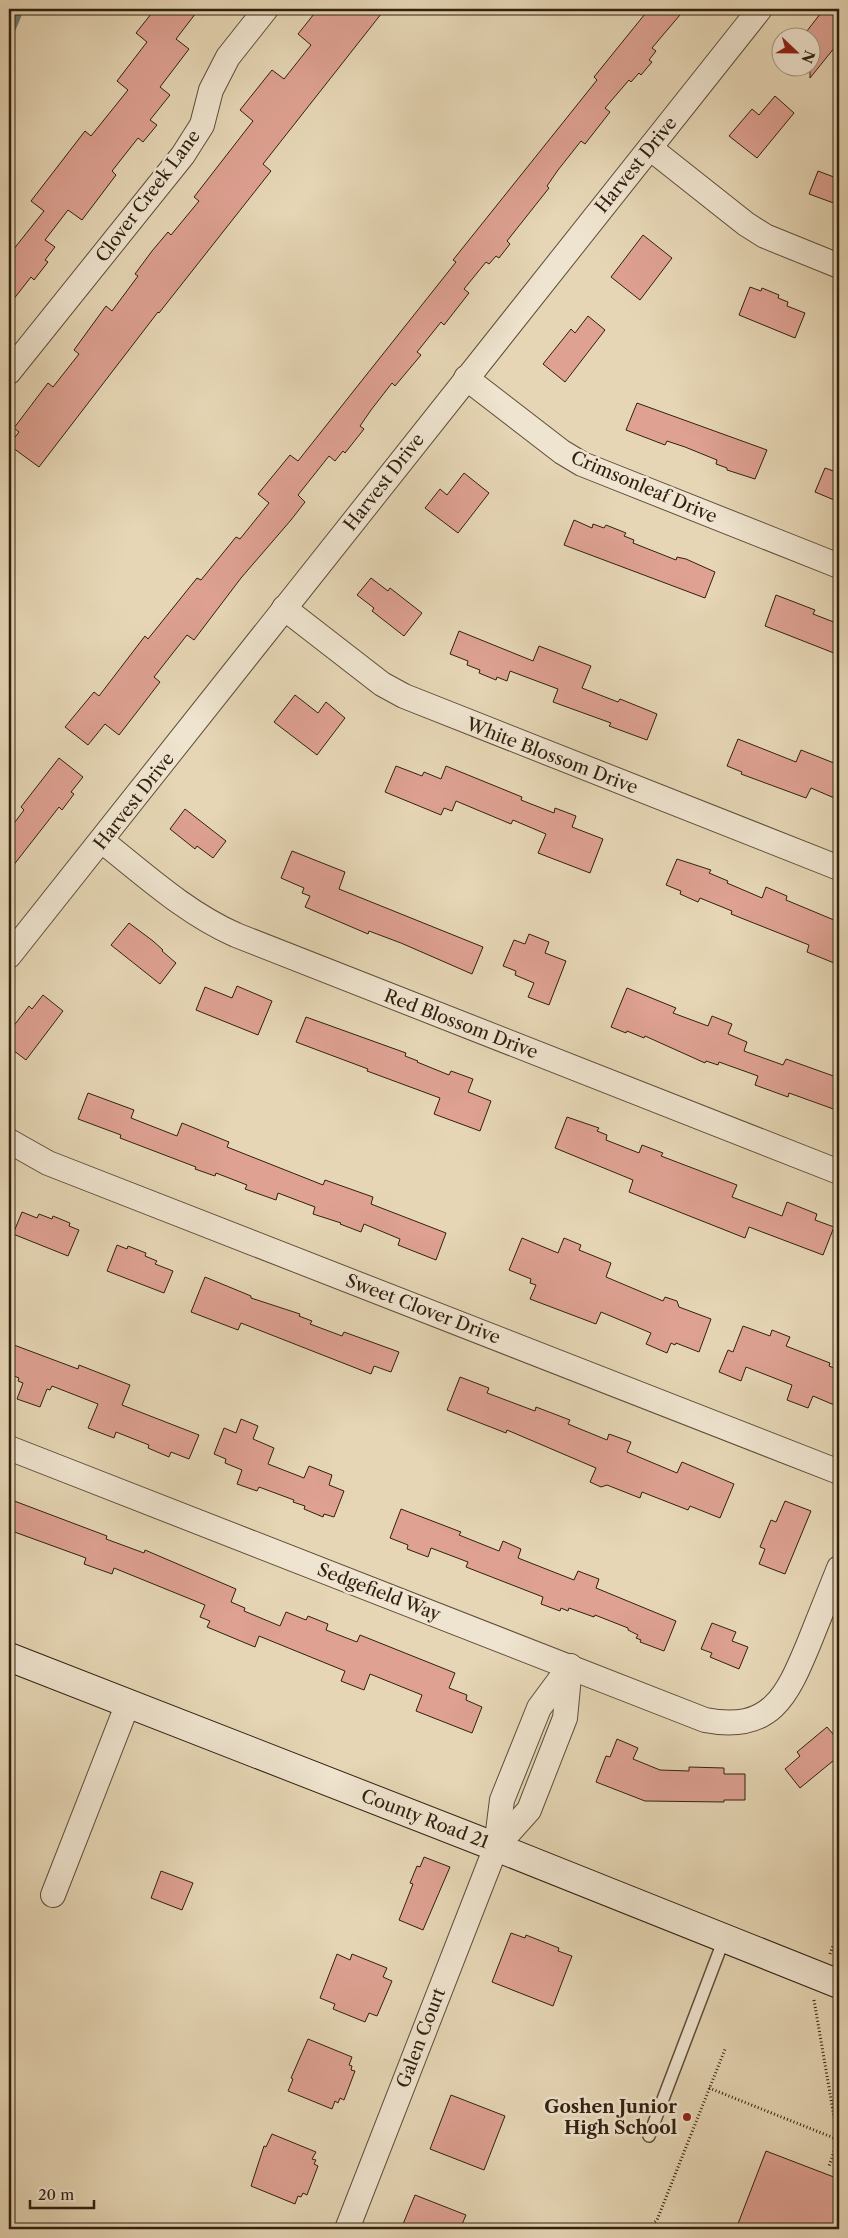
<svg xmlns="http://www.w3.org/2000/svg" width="848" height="2238" font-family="'Libre Caslon Text',serif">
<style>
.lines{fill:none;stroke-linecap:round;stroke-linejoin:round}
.stream{stroke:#6f7b74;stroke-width:6}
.building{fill:#dea192;stroke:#312010}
.lane-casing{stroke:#5e4e39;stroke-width:14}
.street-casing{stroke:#5e4e39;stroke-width:26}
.secondary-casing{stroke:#312010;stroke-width:30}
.path{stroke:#312010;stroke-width:3;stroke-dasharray:1 2.5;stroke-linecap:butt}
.lane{stroke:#efe4cf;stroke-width:11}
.street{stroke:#efe4cf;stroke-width:24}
.secondary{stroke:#efe4cf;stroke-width:28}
.poi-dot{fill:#8f2418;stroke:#efe4cf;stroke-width:2}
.labels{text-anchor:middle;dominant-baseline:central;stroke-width:5;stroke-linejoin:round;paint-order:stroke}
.street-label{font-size:18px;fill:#312010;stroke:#efe4cf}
.poi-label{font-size:18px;font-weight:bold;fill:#312010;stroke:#efe4cf;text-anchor:end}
</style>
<rect width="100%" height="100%" fill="#e6d6b5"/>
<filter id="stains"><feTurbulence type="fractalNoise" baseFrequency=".004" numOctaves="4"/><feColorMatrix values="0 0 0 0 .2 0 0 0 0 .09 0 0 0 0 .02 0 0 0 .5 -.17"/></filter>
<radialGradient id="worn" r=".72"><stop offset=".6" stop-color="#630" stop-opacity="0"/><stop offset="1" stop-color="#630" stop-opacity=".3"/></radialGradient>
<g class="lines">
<path class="stream" d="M9 38 21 9"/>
</g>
<g class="building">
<path d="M155 9H199L176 39 189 49 160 87 170 95 150 120 157 125 143 142 138 138 112 171 116 175 82 220 68 210 45 240 55 247 45 260 48 262 34 280 31 277 9 305V255L44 211 31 201 85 131 91 136 128 90 117 81 147 42 136 33Z"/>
<path d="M318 9H385L263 164 271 171 159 313 158 312 39 467 9 445 19 432 14 428 48 383 53 387 79 354 74 350 106 306 112 311 138 276 135 274 152 251 168 232 171 235 199 201 194 197 253 121 240 110 272 70 284 79 311 45 298 34Z"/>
<path d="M649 9H685L652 48 656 51 649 60 652 62 641 75 639 73 631 82 629 80 605 108 610 112 585 144 581 141 558 170 547 186 549 188 507 241 510 244 499 258 496 256 489 264 486 262 464 289 469 293 444 325 441 322 417 352 421 355 395 386 392 383 371 410 360 426 364 429 345 453 343 451 335 461 329 456 298 495 305 502 291 520 241 578 194 640 187 635 154 677 160 682 133 717 119 735 105 724 88 745 65 727 94 692 99 696 145 636 148 639 197 578 201 580 236 537 240 539 269 503 258 494 290 455 298 461 456 262 453 260 597 80 594 77Z"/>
<path d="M824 9H839V42L810 78V38L803 36Z"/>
<path d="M775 96 794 113 757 158 729 136 752 109 759 115Z"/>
<path d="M818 171 839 179V205L809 194Z"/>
<path d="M643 235 672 258 640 300 611 277Z"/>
<path d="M750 287 761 291 762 288 779 295 778 298 788 302 787 306 805 313 795 338 739 315Z"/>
<path d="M588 316 605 330 565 382 543 364 571 329 575 333Z"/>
<path d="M637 403 767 450 755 479 727 470V468L716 464 717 460 685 447 667 441 665 445 626 430Z"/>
<path d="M825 468 839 473V502L815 492Z"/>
<path d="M464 473 489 493 458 533 425 508 440 489 447 495Z"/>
<path d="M574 520 592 528 593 524 604 528 606 525 626 533 624 536 634 540 633 543 676 560 677 557 686 559 715 572 705 598 564 545Z"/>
<path d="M371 578 388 591 390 588 422 613 404 636 372 611 374 608 357 595Z"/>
<path d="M776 595 815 610 813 614 839 624V655L765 626Z"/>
<path d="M459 631 533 661 539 646 591 666 582 688 618 702 620 699 657 714 647 740 609 726 611 723 553 702 558 689 510 671 507 681 497 677 496 680 479 673 480 670 467 665 468 661 450 654Z"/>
<path d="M295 695 318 713 326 702 345 718 317 755 274 722Z"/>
<path d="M738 739 796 762 801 750 839 765V800L811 788 806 798 741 774 742 772 727 766Z"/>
<path d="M59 758 83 777 71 792 74 794 62 810 59 807 9 871V830L24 810 21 807Z"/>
<path d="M396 766 422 776 424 772 441 779 446 766 522 797 521 800 554 813 555 808 576 816 572 827 603 839 590 873 538 853 546 834 513 820 511 824 456 801 452 811 444 808 441 815 385 792Z"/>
<path d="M185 809 226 841 213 858 197 846 195 849 170 829Z"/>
<path d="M292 851 345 872 339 889 483 947 472 974 401 943 369 931 368 934 305 907 310 896 302 893 304 888 281 878Z"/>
<path d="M677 859 711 870 709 873 728 881 727 883 762 898 766 887 787 896 786 900 834 920 839 924V965L807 952 809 945 731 914 732 911 700 898 698 902 680 894 681 891 666 885Z"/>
<path d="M129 923 153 941 163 950 162 951 176 963 160 984 111 945Z"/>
<path d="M529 934 549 942 545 953 566 961 549 1005 528 997 534 983 515 975 516 971 503 966 514 940 525 944Z"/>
<path d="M237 986 272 1001 258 1035 196 1010 205 987 232 998Z"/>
<path d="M627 988 676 1008 673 1013 708 1026 712 1016 732 1024 728 1034 747 1042 744 1051 783 1065 786 1059 839 1078V1111L789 1093 788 1097 755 1085 758 1076 719 1062 718 1065 706 1061 705 1063 645 1036 644 1038 627 1031 626 1033 611 1027Z"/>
<path d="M43 995 63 1011 26 1060 9 1047V1032L29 1006 32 1009Z"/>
<path d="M306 1017 406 1053 405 1056 418 1061 417 1062 449 1075 451 1071 473 1079 468 1092 491 1101 480 1131 434 1114 440 1098 367 1071 368 1069 296 1042Z"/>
<path d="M88 1093 134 1110 131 1118 177 1136 182 1123 229 1142 227 1147 323 1185 325 1180 373 1197 371 1204 446 1233 436 1260 398 1245 400 1239 364 1224 361 1232 340 1224 341 1223 313 1214 315 1207 278 1193 276 1200 245 1189 247 1185 216 1173 215 1176 195 1169 196 1167 120 1138 121 1135 78 1119Z"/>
<path d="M567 1117 599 1128 597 1131 607 1135 606 1140 639 1153 642 1145 663 1153 661 1156 737 1185 732 1197 782 1216 787 1202 817 1214 815 1220 834 1227 823 1255 749 1227 745 1238 629 1192 633 1180 555 1148Z"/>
<path d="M22 1212 37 1218 39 1214 52 1219 53 1216 70 1223 69 1226 79 1230 68 1256 13 1234Z"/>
<path d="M522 1238 558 1253 564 1238 581 1245 579 1250 611 1263 606 1277 663 1301 665 1297 677 1301 679 1307 711 1319 699 1352 676 1343 675 1345 671 1343 667 1353 646 1344 651 1333 601 1312 596 1324 530 1299 536 1285 530 1283 531 1279 509 1270Z"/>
<path d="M117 1245 127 1249 128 1246 146 1253 145 1256 157 1261 155 1264 173 1271 164 1293 107 1271Z"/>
<path d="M205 1277 251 1296V1298L300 1314 299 1316 312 1321 310 1324 342 1336 344 1332 399 1352 391 1372 374 1366 371 1374 241 1323 238 1330 191 1312Z"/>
<path d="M743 1326 770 1336 772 1330 790 1337 786 1346 830 1363 829 1366 839 1370V1407L813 1396 808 1408 787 1400 792 1385 746 1367 741 1381 719 1372 728 1350 733 1352Z"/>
<path d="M14 1345 78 1369 79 1365 130 1385 122 1405 199 1435 189 1459 171 1452 169 1457 148 1448 149 1445 116 1432 114 1438 88 1428 98 1404 52 1386 50 1390 47 1389 40 1407 17 1399 23 1383 18 1381 19 1378 9 1374V1359Z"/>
<path d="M460 1377 489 1388 487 1393 535 1411 536 1407 570 1420 568 1424 607 1440 609 1434 631 1442 627 1452 677 1473 682 1462 734 1484 720 1518 690 1506 688 1510 642 1492 640 1498 607 1485 601 1487 590 1482 596 1468 507 1430 506 1433 447 1410Z"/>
<path d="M241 1419 258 1426 253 1439 274 1448 268 1464 304 1478 309 1466 332 1475 329 1485 344 1491 334 1517 324 1514 323 1517 304 1509 305 1506 293 1502 294 1500 259 1487 257 1491 237 1484 242 1470 225 1463 226 1459 214 1454 224 1428 236 1433Z"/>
<path d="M9 1499 107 1536 106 1539 144 1553 145 1550 236 1589 231 1602 245 1608 244 1611 280 1626 286 1612 306 1620 308 1616 328 1624 326 1630 357 1642 360 1635 455 1673 449 1688 467 1695 466 1700 482 1707 472 1733 416 1711 422 1695 370 1674 364 1690 341 1681 345 1671 259 1636 255 1647 207 1627 210 1621 200 1617 205 1605 114 1568 112 1574 84 1564 86 1558 9 1530Z"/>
<path d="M785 1501 811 1511 785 1574 759 1564 765 1549 760 1547 771 1520 776 1522Z"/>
<path d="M401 1509 461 1532 459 1535 499 1551 503 1541 521 1549 518 1558 574 1580 578 1571 599 1579 596 1588 676 1621 664 1651 640 1642 641 1640 636 1638 638 1635 628 1630V1628L595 1615 594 1617 569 1608 568 1611 561 1608 560 1611 541 1604 543 1597 466 1567 468 1562 431 1548 428 1557 407 1549 408 1545 390 1538Z"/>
<path d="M712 1623 736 1632 732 1641 748 1647 739 1669 710 1657 712 1653 701 1649Z"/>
<path d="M827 1727 839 1741V1756L800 1788 785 1769 800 1756 797 1752Z"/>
<path d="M617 1739 638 1748 633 1759 660 1770 689 1771V1767L724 1768V1774H745V1800H724V1802L645 1801 596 1782 606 1756 610 1757Z"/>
<path d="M424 1857 450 1867 423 1930 399 1920 413 1884 410 1883 417 1866 420 1867Z"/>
<path d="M161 1871 193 1883 182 1910 151 1898Z"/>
<path d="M511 1933 525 1938 526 1935 559 1948 558 1951 572 1956 553 2006 492 1982Z"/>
<path d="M337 1954 350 1960 352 1954 387 1968 383 1977 392 1981 377 2016 369 2013 365 2022 333 2009 335 2004 320 1998Z"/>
<path d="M308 2039 352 2057 349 2065 352 2066 351 2070 355 2071 344 2100 340 2098 338 2103 335 2101 332 2109 288 2091 293 2079 291 2078Z"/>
<path d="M451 2095 505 2116 484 2170 430 2149Z"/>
<path d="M272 2134 316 2152 312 2159 316 2160 314 2164 318 2166 307 2195 303 2193 301 2197 298 2196 295 2204 251 2186 264 2146 266 2147Z"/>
<path d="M766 2151 839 2179V2229H736Z"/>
<path d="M415 2195 466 2215 460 2229H401Z"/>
</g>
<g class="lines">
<g class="lane-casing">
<path id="lane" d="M649 2136 724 1939"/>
</g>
<g class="street-casing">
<g id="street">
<path d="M650 148 746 224 765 236 839 266"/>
<path d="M9 372 183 155 202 125 211 90 228 57 266 9"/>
<path d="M466 378 562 452 582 464 839 566"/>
<path d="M284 608 382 684 404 696 839 868"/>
<path d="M102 841C145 875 186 913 236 935L839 1172"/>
<path d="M9 956 760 9"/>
<path d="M9 1141 48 1163 839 1472"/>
<path d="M9 1448 705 1720C771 1733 787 1696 809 1643 819 1618 829 1593 839 1568"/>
<path d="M496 1847 529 1810 565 1718 570 1666"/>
<path d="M53 1895 128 1703"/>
<path d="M347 2229 496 1847 502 1800 539 1708 570 1666"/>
</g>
</g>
<g class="secondary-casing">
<path id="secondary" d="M9 1657 496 1847 839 1984"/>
</g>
<g class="path">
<path d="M830 1954 833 1946"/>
<path d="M814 2000 838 2140 829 2166"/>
<path d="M709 2088 839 2140"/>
<path d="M647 2229 657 2220 725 2049"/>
</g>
<use href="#lane" class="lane"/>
<use href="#street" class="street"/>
<use href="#secondary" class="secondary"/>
</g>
<circle class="poi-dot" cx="687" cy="2117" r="5"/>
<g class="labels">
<g class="street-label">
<text transform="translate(636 165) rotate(-51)">Harvest Drive</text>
<text transform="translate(148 196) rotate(-53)">Clover Creek Lane</text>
<text transform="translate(384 482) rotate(-52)">Harvest Drive</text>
<text transform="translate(644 487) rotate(23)">Crimsonleaf Drive</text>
<text transform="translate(552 756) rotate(21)">White Blossom Drive</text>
<text transform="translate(134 801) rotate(-52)">Harvest Drive</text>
<text transform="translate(461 1024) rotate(21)">Red Blossom Drive</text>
<text transform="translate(423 1309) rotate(21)">Sweet Clover Drive</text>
<text transform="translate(379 1592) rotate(21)">Sedgefield Way</text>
<text transform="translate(425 1819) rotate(21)">County Road 21</text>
<text transform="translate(421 2038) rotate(-69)">Galen Court</text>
</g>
<g class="poi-label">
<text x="677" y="2107">Goshen Junior<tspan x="677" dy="21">High School</tspan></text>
</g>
</g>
<rect width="848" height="2238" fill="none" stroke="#e6d6b5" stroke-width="30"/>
<rect x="10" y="10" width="828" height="2218" fill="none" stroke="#312010" stroke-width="2.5"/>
<rect x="15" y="15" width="818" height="2208" fill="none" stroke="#312010"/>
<g transform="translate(796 52) rotate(112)"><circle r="24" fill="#efe4cf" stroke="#a39683"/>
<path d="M0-4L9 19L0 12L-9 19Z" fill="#8f2418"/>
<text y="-8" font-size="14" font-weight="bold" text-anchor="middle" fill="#312010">N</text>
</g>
<path d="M30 2200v8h64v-8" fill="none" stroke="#312010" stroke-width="2.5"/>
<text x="38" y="2200" font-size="15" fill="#312010" stroke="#efe4cf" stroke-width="4" paint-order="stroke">20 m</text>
<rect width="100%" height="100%" filter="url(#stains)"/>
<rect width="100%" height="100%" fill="url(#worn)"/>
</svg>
